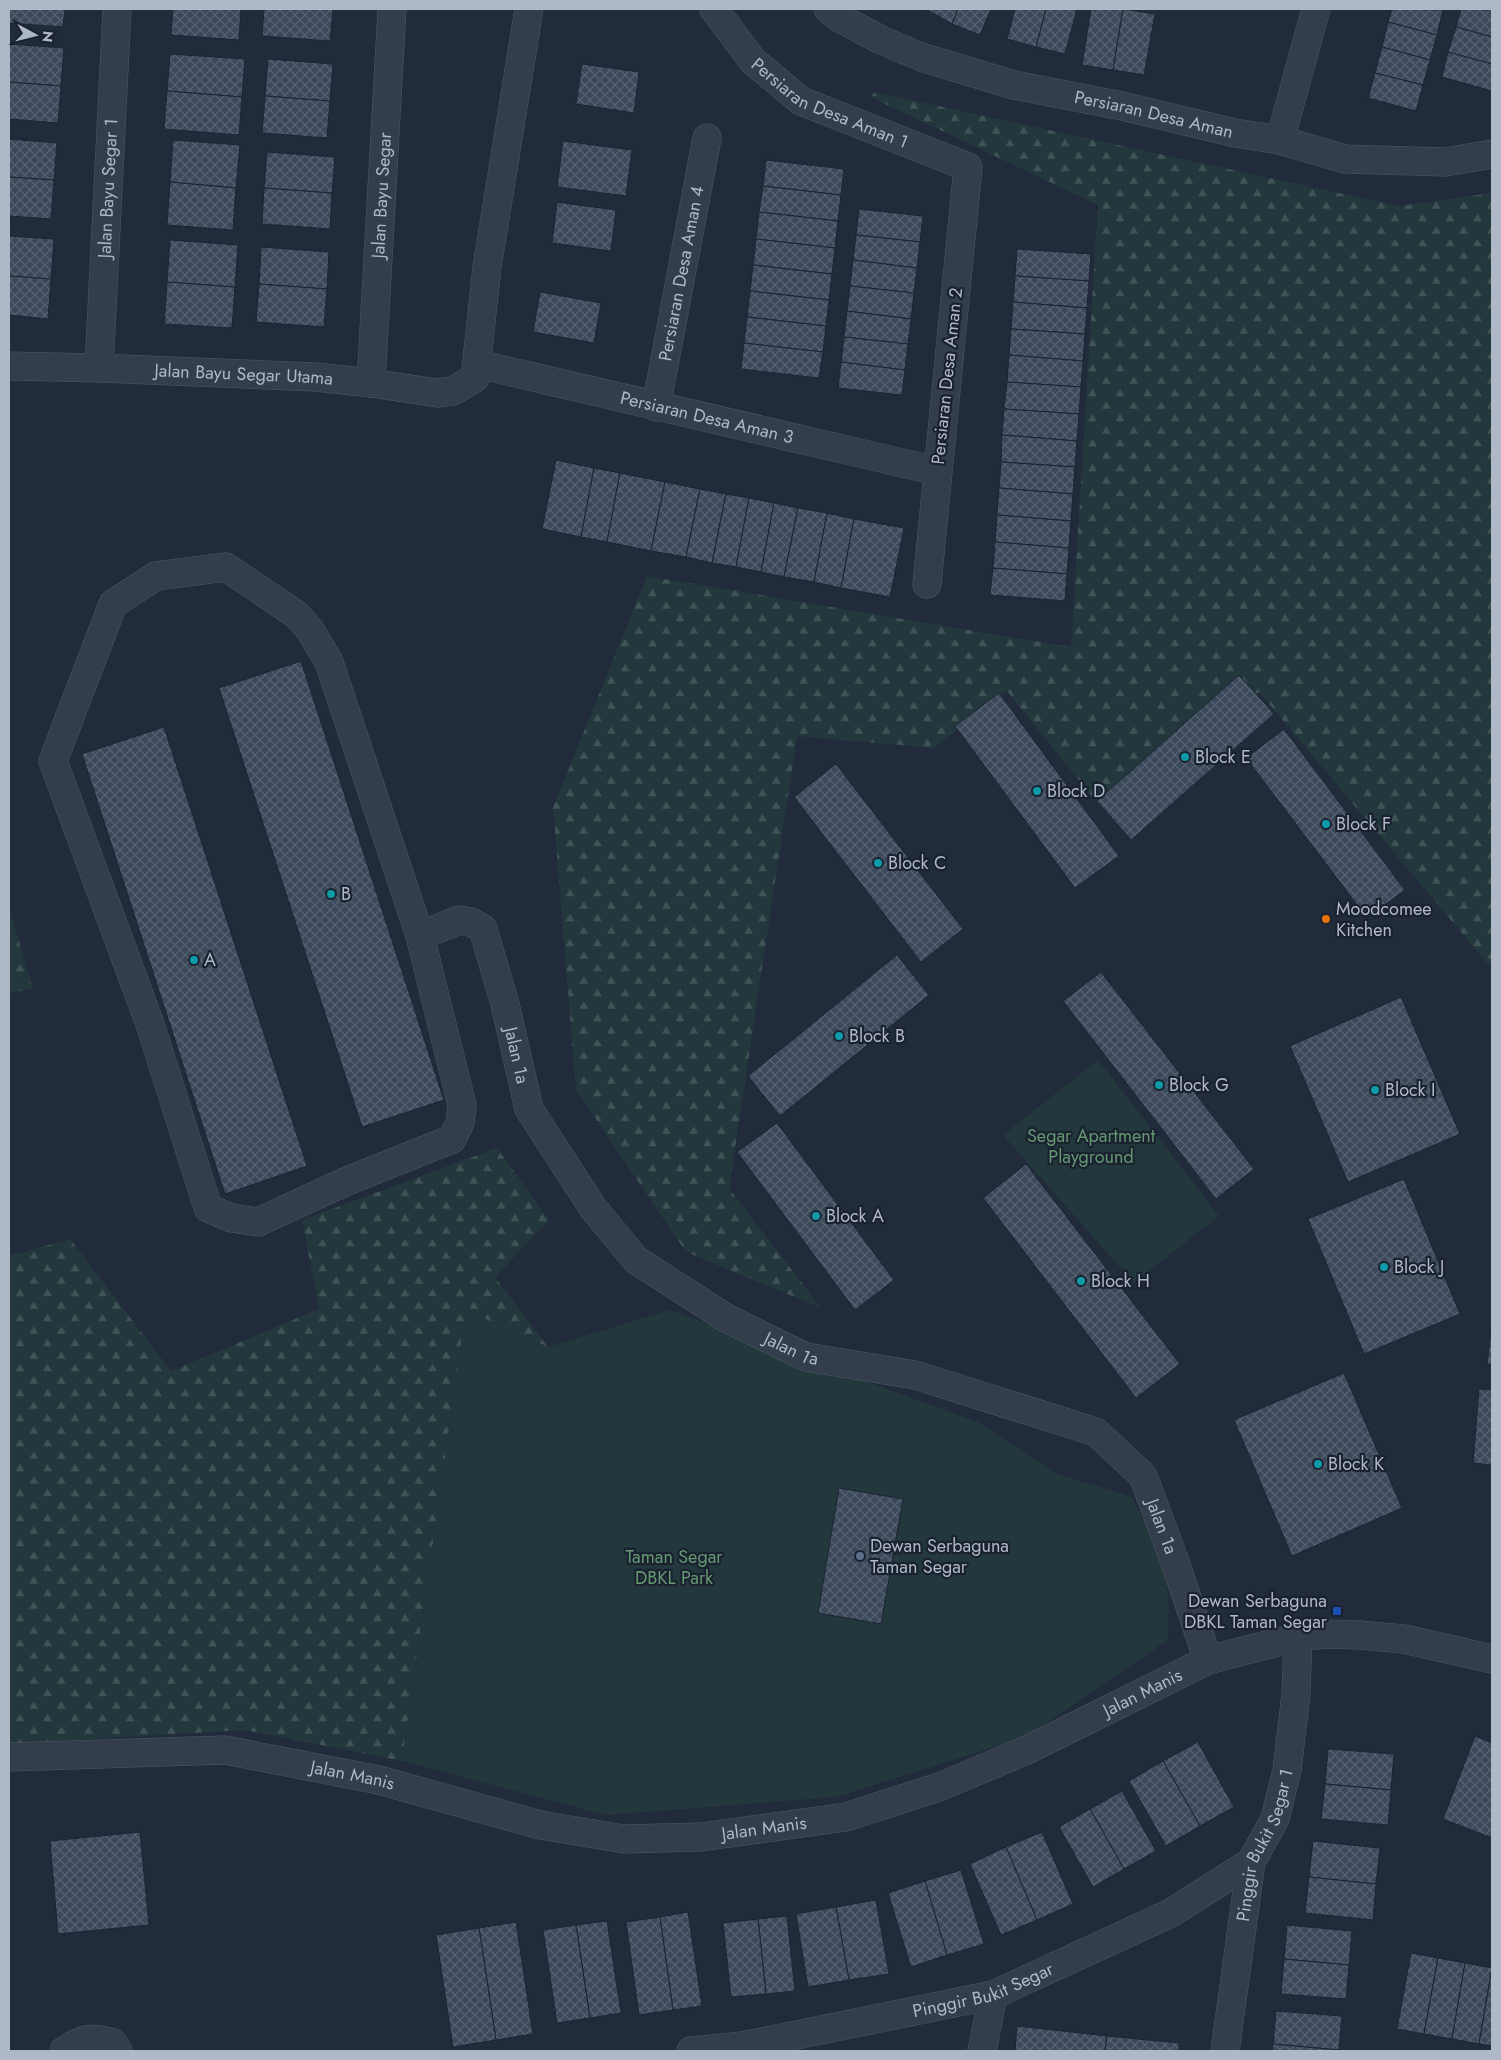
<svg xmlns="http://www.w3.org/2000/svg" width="1501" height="2060" font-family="Jost,sans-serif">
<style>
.forest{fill:url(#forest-firs)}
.green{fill:#23383c}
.building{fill:url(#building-cross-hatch);stroke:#1c2432}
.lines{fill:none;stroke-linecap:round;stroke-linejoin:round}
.minor-casing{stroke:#4f5866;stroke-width:29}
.minor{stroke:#343d4b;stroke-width:28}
.culture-dot{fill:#0f9aa8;stroke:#1a2230;stroke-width:2}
.food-dot{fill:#e8710a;stroke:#1a2230;stroke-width:2}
.service-dot{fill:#5c6f8a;stroke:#1a2230;stroke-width:2}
.transit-dot{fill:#1a4fb4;stroke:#1a2230;stroke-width:2}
.labels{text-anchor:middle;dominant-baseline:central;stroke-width:4.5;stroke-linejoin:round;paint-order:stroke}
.street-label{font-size:18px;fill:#afb8c7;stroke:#1a2230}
.poi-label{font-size:18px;fill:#afb8c7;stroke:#1a2230;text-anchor:start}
.park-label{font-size:18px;fill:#659972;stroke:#1a2230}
</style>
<defs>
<pattern id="forest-firs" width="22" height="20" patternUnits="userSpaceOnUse" patternTransform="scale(1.25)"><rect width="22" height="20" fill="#23383c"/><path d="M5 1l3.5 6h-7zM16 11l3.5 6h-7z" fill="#405357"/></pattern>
<pattern id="building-cross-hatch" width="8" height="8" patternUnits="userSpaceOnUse" patternTransform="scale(1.25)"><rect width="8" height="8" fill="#3c495b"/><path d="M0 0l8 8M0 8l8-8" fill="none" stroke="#566171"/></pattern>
</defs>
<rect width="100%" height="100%" fill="#212b3b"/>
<g class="forest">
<path d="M874 92 1399 206 1492 193V969L1259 692 1103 810 1007 691 934 748 797 736 729 1188 821 1308 686 1252 576 1090 553 808 647 576 1071 647 1098 205 879 101 872 96Z"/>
<path d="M9 907 33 989 9 993Z"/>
<path d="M497 1148 549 1220 495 1277 548 1347 466 1311 402 1761 245 1730 9 1744V1256L70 1239 171 1371 319 1309 302 1220Z"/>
</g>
<g class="green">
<path d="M1098 1060 1219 1216 1134 1283 1003 1135Z"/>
<path d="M466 1310 548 1347 670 1310 978 1422 1058 1474 1132 1497C1148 1529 1167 1565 1168 1601 1169 1614 1168 1627 1168 1640L1026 1737 836 1797 606 1815 402 1761Z"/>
</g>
<g class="building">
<path d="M9 9H65L63 27 9 23Z"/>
<path d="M173 9H241L239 40 171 35Z"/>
<path d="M264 9H333L330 41 262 36Z"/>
<path d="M926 9H958L952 24Z"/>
<path d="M958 9H991L980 35 952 24Z"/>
<path d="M1015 9H1046L1036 47 1007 39Z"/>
<path d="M1046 9H1077L1065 54 1036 47Z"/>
<path d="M1091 9H1123L1113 70 1082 65Z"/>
<path d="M1123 9 1155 14 1144 75 1113 70Z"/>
<path d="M1392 9 1443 10 1437 35 1388 22Z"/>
<path d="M1461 9 1492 10V37L1456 27Z"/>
<path d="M1388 22 1437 35 1430 60 1382 47Z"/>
<path d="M1456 27 1492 37V64L1448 52Z"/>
<path d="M9 44 64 48 61 86 9 82Z"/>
<path d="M1382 47 1430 60 1423 85 1375 73Z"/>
<path d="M1448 52 1492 64V91L1442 77Z"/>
<path d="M170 54 245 59 242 97 167 91Z"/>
<path d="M268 59 333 64 330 101 265 96Z"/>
<path d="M582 64 639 72 634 113 576 104Z"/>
<path d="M1375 73 1423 85 1416 111 1368 98Z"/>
<path d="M9 82 61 86 58 123 9 119Z"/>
<path d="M167 91 242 97 239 135 164 129Z"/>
<path d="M265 96 330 101 327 138 262 133Z"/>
<path d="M9 139 57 143 54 180 9 177Z"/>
<path d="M173 140 240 145 236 188 170 182Z"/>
<path d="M563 141 632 150 626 196 557 187Z"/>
<path d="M267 152 335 157 332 193 264 188Z"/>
<path d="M766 160 844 169 841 195 763 186Z"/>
<path d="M9 177 54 180 51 219 9 216Z"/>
<path d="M170 182 236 188 233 230 167 225Z"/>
<path d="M763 186 841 195 838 221 759 212Z"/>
<path d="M264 188 332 193 330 229 262 224Z"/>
<path d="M557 202 616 210 611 251 552 243Z"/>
<path d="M859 209 923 216 920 242 856 235Z"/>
<path d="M759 212 838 221 835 248 756 239Z"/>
<path d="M856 235 920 242 917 268 853 260Z"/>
<path d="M9 236 54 239 51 279 9 276Z"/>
<path d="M756 239 835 248 832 274 753 265Z"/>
<path d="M170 240 238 245 235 287 167 282Z"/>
<path d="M261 247 329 252 327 289 259 284Z"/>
<path d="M1017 249 1091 254 1089 281 1015 276Z"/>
<path d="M853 260 917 268 914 293 850 286Z"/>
<path d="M753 265 832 274 829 300 750 291Z"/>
<path d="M9 276 51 279 48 319 9 315Z"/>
<path d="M1015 276 1089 281 1087 308 1013 302Z"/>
<path d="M167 282 235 287 232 328 164 324Z"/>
<path d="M259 284 327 289 324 327 256 322Z"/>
<path d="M850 286 914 293 911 319 847 311Z"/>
<path d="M750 291 829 300 826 326 747 317Z"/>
<path d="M540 292 601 303 594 343 533 332Z"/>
<path d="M1013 302 1087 308 1085 334 1011 329Z"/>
<path d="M847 311 911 319 908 344 844 337Z"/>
<path d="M747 317 826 326 823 352 744 343Z"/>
<path d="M1011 329 1085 334 1083 361 1009 355Z"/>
<path d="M844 337 908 344 905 370 841 362Z"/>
<path d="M744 343 823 352 819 378 741 369Z"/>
<path d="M1009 355 1083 361 1081 387 1007 382Z"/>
<path d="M841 362 905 370 902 395 838 388Z"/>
<path d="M1007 382 1081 387 1079 414 1004 409Z"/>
<path d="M1004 409 1079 414 1077 441 1002 435Z"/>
<path d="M1002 435 1077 441 1075 467 1001 462Z"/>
<path d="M556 460 594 468 581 537 542 529Z"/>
<path d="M1001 462 1075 467 1073 494 999 488Z"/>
<path d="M594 468 620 473 607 542 581 537Z"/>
<path d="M620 473 665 482 651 551 607 542Z"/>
<path d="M665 482 700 489 686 557 651 551Z"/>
<path d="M999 488 1073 494 1071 521 997 515Z"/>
<path d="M700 489 726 494 712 563 686 557Z"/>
<path d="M726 494 749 498 736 567 712 563Z"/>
<path d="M749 498 774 503 761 572 736 567Z"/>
<path d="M774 503 798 508 784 577 761 572Z"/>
<path d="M798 508 827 513 814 582 784 577Z"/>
<path d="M827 513 854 519 841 588 814 582Z"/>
<path d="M997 515 1071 521 1069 548 995 542Z"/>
<path d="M854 519 904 528 890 597 841 588Z"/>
<path d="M995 542 1069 548 1067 574 993 568Z"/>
<path d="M993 568 1067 574 1065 601 990 595Z"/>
<path d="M301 661 444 1100 362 1127 219 688Z"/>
<path d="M1239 675 1274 714 1131 840 1097 801Z"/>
<path d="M999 693 1119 856 1075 888 955 726Z"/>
<path d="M164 727 307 1166 225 1194 82 754Z"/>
<path d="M1284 729 1405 890 1367 918 1246 758Z"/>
<path d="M836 764 963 929 921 962 794 797Z"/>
<path d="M897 955 929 995 780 1116 748 1076Z"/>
<path d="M1101 972 1254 1169 1216 1199 1063 1001Z"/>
<path d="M1401 997 1460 1134 1348 1182 1290 1046Z"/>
<path d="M777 1123 894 1280 855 1310 737 1152Z"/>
<path d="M1026 1164 1180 1364 1136 1398 983 1198Z"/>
<path d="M1404 1179 1460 1314 1364 1354 1308 1219Z"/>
<path d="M1492 1323V1365L1487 1364Z"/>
<path d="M1344 1373 1402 1508 1292 1556 1234 1420Z"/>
<path d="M1479 1389 1492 1390V1465L1473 1463Z"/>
<path d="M839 1488 903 1499 881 1624 818 1613Z"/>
<path d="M1475 1736 1492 1743V1838L1443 1819Z"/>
<path d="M1198 1742 1234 1807 1200 1826 1163 1761Z"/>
<path d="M1328 1749 1394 1754 1391 1790 1325 1784Z"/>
<path d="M1163 1761 1200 1826 1166 1846 1129 1781Z"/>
<path d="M1325 1784 1391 1790 1388 1825 1321 1819Z"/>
<path d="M1122 1791 1156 1851 1124 1869 1090 1809Z"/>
<path d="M1090 1809 1124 1869 1093 1887 1059 1827Z"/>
<path d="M140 1832 149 1925 58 1934 50 1841Z"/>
<path d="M1042 1832 1073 1904 1037 1920 1006 1847Z"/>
<path d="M1313 1841 1380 1848 1376 1884 1309 1877Z"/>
<path d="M1006 1847 1037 1920 1001 1935 970 1864Z"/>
<path d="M961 1870 984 1944 947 1955 925 1881Z"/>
<path d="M1309 1877 1376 1884 1373 1920 1305 1913Z"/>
<path d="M925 1881 947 1955 911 1967 888 1893Z"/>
<path d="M876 1900 889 1974 849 1980 836 1907Z"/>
<path d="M836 1907 849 1980 808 1987 796 1914Z"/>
<path d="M688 1912 702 2006 673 2010 660 1917Z"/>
<path d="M787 1916 795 1991 766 1994 758 1919Z"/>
<path d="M660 1917 673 2010 639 2015 626 1922Z"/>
<path d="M758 1919 766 1994 731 1997 723 1923Z"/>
<path d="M607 1921 621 2013 590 2018 576 1925Z"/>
<path d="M516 1922 533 2034 496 2040 479 1928Z"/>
<path d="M576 1925 590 2018 557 2023 543 1930Z"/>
<path d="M1287 1925 1352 1931 1349 1965 1284 1959Z"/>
<path d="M479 1928 496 2040 453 2047 436 1935Z"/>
<path d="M1411 1953 1438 1958 1424 2034 1397 2029Z"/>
<path d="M1438 1958 1465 1963 1452 2039 1424 2034Z"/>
<path d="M1284 1959 1349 1965 1346 1999 1281 1994Z"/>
<path d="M1465 1963 1492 1968 1479 2044 1452 2039Z"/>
<path d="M1492 1968V2046L1479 2044Z"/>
<path d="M1276 2011 1342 2016 1339 2050 1273 2044Z"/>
<path d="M1017 2026 1107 2036 1105 2051H1015Z"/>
<path d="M1107 2036 1179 2043V2051H1105Z"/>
<path d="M1273 2044 1339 2050 1338 2051H1272Z"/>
</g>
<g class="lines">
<g class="minor-casing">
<g id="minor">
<path id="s1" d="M714 9 753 61 801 101 968 167 927 584"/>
<path id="s2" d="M828 9 838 17 881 40 921 57 1014 85 1122 106 1235 133 1280 140 1345 159 1445 162 1492 154"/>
<path d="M1280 140 1316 9"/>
<path id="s3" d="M477 364 937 471"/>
<path id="s4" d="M9 366 99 368 315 377 371 383 437 393 453 391 475 378 487 267 529 9"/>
<path id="s5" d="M99 368 117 9"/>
<path id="s6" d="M371 383 392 9"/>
<path id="s7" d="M656 407 707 138"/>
<path d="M226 567 297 615 310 630 329 662 420 936 462 1105 460 1123 452 1139 347 1181 258 1222 231 1218 208 1208 151 1027 53 761 113 604 156 576Z"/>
<path id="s8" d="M420 936 459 920 471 922 483 929 505 1004 529 1109 593 1208 636 1260 726 1318 806 1357 915 1375 1096 1432 1143 1476 1175 1562 1208 1660"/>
<path id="s9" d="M9 1757 225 1750 379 1780 540 1825 624 1839 701 1837 846 1817 939 1787 1027 1750 1208 1660 1298 1637 1325 1634 1360 1635 1404 1639 1492 1659"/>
<path d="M64 2051C84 2038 89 2036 113 2043L118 2051"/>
<path id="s10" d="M691 2051 742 2046 993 1995 1171 1913 1251 1862"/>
<path d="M982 2051 993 1995"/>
<path id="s11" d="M1225 2051 1251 1862 1275 1819 1287 1770 1296 1694 1298 1637"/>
</g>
</g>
<use href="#minor" class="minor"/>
</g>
<g class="culture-dot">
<circle cx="1185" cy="757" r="5"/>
<circle cx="1037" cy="791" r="5"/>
<circle cx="1326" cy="824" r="5"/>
<circle cx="878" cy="863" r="5"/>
<circle cx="331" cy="894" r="5"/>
<circle cx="194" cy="960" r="5"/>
<circle cx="839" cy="1036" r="5"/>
<circle cx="1159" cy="1085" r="5"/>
<circle cx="1375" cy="1090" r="5"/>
<circle cx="816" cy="1216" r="5"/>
<circle cx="1384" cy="1267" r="5"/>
<circle cx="1081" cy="1281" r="5"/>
<circle cx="1318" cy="1464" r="5"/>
</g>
<circle class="food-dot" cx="1326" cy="919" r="5"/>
<circle class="service-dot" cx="860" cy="1556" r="5"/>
<rect class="transit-dot" x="1332" y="1606" width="10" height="10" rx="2.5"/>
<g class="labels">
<g class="street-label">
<text stroke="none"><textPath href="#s1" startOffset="154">Persiaran Desa Aman 1</textPath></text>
<text stroke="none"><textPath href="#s2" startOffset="345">Persiaran Desa Aman</textPath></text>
<text stroke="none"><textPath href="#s5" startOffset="180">Jalan Bayu Segar 1</textPath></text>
<text stroke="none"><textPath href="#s6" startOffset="188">Jalan Bayu Segar</textPath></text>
<text stroke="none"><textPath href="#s7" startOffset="136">Persiaran Desa Aman 4</textPath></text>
<text stroke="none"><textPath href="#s4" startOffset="235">Jalan Bayu Segar Utama</textPath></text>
<text transform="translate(947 376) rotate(-84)">Persiaran Desa Aman 2</text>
<text stroke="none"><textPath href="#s3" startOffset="236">Persiaran Desa Aman 3</textPath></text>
<text stroke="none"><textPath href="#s8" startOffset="199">Jalan 1a</textPath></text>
<text stroke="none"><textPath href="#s8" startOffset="619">Jalan 1a</textPath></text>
<text stroke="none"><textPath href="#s8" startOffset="1054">Jalan 1a</textPath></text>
<text stroke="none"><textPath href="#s9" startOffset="1171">Jalan Manis</textPath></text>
<text stroke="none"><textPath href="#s9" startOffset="346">Jalan Manis</textPath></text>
<text stroke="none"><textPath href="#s9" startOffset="766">Jalan Manis</textPath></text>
<text stroke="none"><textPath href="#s11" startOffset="211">Pinggir Bukit Segar 1</textPath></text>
<text stroke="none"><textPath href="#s10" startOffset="299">Pinggir Bukit Segar</textPath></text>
</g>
<g class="poi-label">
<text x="1195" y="757">Block E</text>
<text x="1047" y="791">Block D</text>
<text x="1336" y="824">Block F</text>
<text x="888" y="863">Block C</text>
<text x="341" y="894">B</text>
<text x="1336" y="909">Moodcomee<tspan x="1336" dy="21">Kitchen</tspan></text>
<text x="204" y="960">A</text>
<text x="849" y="1036">Block B</text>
<text x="1169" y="1085">Block G</text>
<text x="1385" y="1090">Block I</text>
<text x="826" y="1216">Block A</text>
<text x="1394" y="1267">Block J</text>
<text x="1091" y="1281">Block H</text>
<text x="1328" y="1464">Block K</text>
<text x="870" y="1546">Dewan Serbaguna<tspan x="870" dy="21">Taman Segar</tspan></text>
<text x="1327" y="1601" text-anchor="end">Dewan Serbaguna<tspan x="1327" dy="21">DBKL Taman Segar</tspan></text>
</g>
<g class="park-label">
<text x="1091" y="1136">Segar Apartment<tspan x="1091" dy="21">Playground</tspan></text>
<text x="674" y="1557">Taman Segar<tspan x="674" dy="21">DBKL Park</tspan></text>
</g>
</g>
<rect width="1501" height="2060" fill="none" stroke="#afb8c7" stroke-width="20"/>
<g transform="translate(35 35) rotate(97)" stroke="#1a2230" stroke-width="4" paint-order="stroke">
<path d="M0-4L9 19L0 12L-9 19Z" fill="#afb8c7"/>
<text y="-8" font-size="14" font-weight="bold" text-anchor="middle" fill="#afb8c7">N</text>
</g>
</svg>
